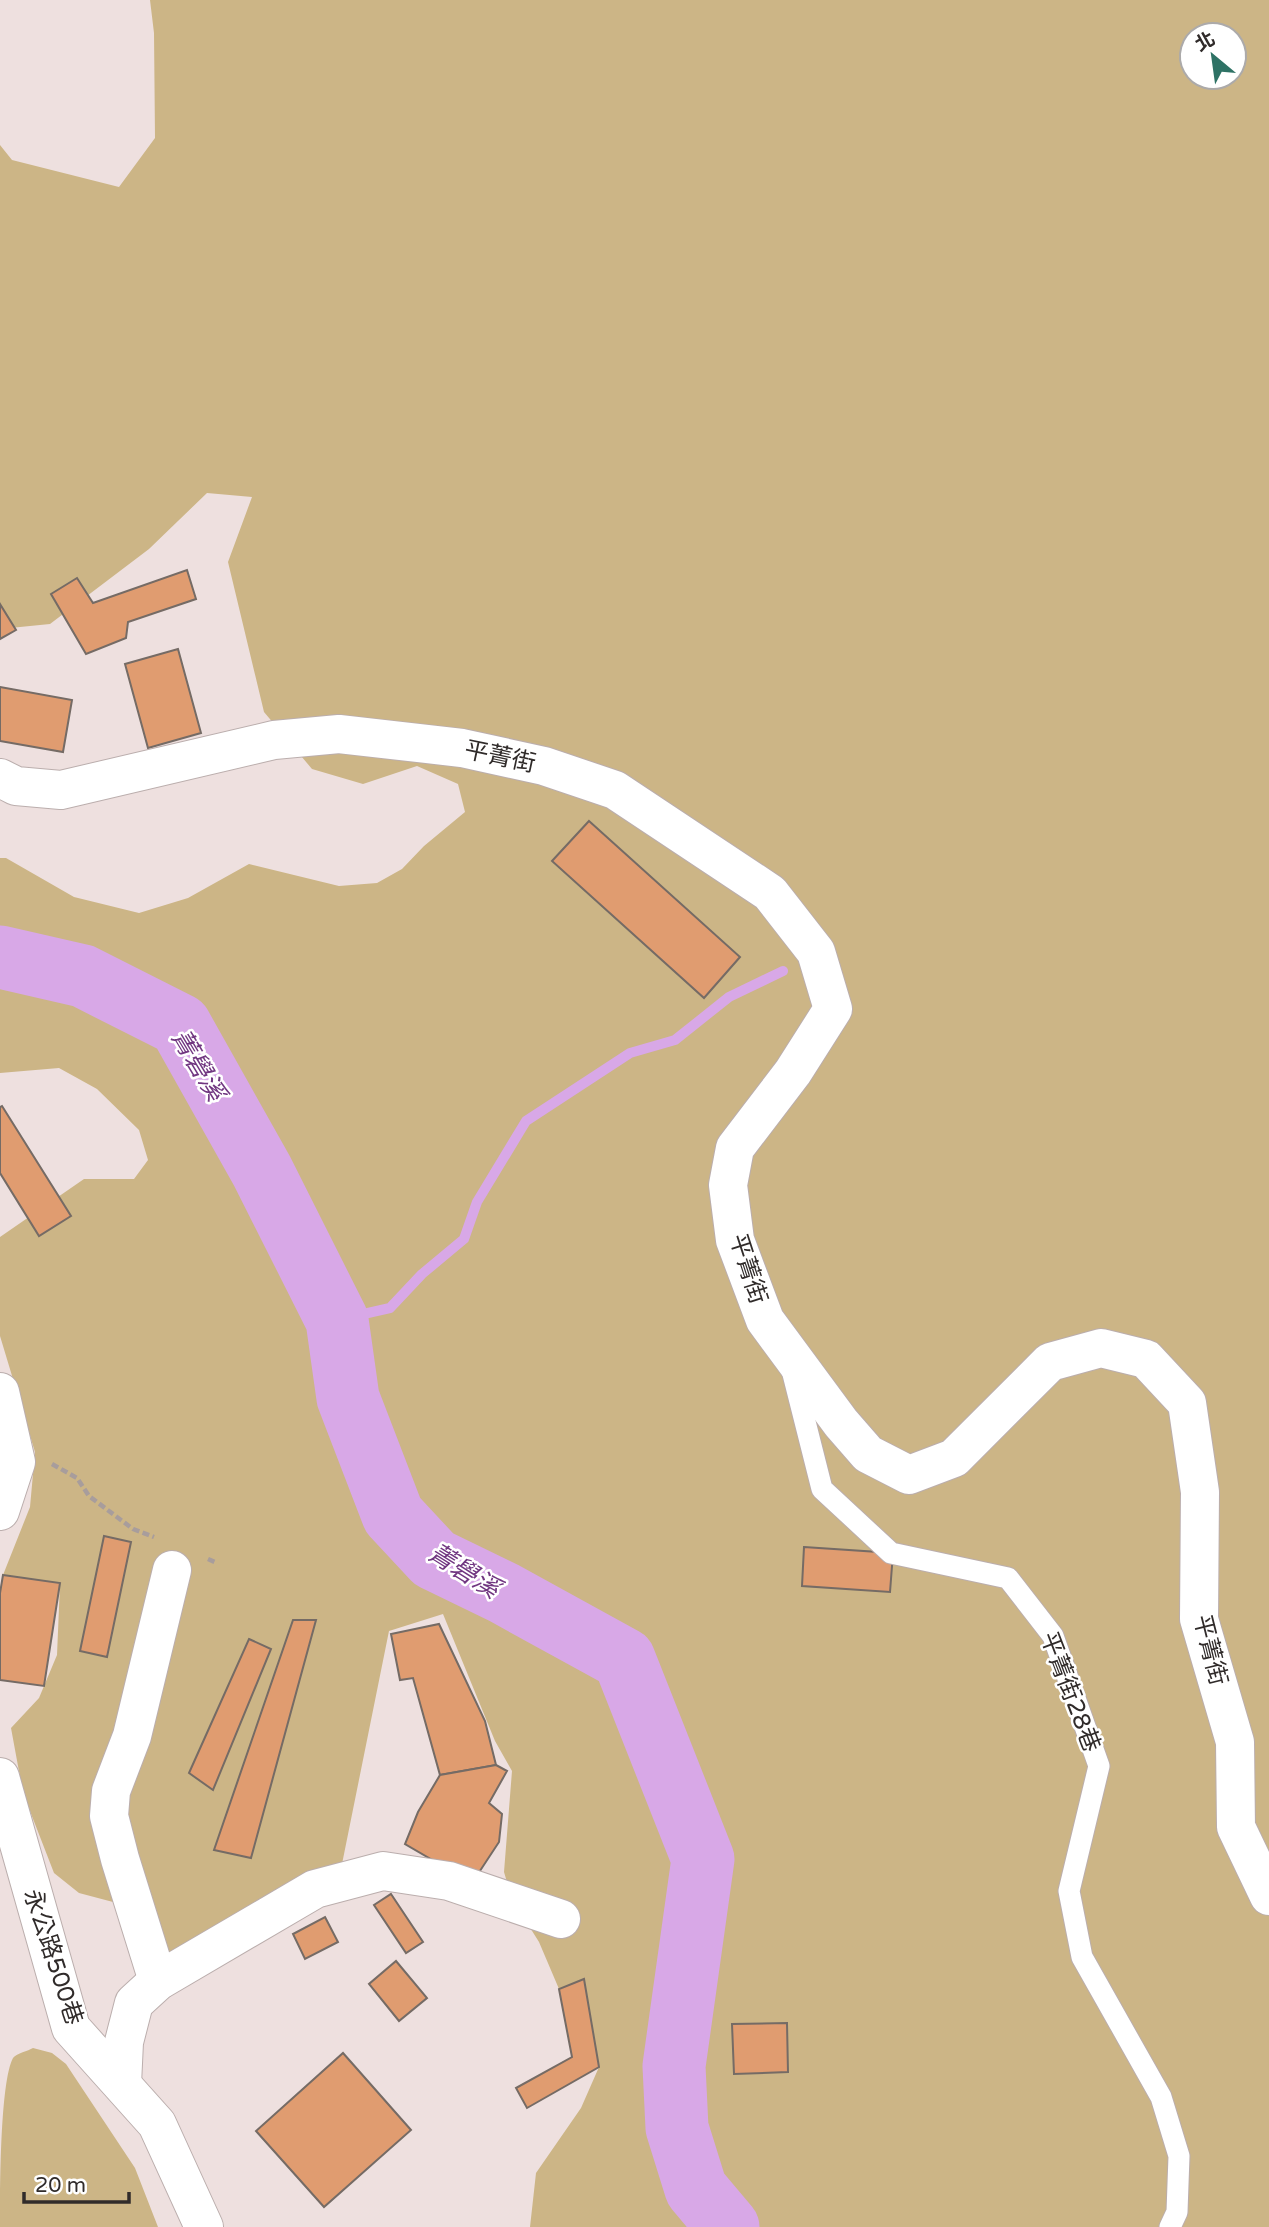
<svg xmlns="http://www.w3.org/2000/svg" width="1269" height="2227" font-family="'Varela Round','Noto Sans TC',sans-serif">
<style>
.green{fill:#ccb586;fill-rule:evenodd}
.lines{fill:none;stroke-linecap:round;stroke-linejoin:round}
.stream{stroke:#d8a8e7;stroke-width:10}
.river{stroke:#d8a8e7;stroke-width:63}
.building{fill:#e09c70;stroke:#756b65;stroke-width:2}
.service-casing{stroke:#bbaead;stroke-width:23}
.minor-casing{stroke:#bbaead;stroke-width:40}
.tertiary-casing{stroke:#bbaead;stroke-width:40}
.path{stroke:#a89d9c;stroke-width:4.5;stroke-dasharray:7 3.5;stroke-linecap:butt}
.service{stroke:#fff;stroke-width:21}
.minor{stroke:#fff;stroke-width:38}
.tertiary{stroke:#fff;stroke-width:38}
.labels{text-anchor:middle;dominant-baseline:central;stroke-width:5;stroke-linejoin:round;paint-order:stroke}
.street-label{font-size:24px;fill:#302b2a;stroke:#fff}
.water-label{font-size:26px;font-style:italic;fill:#713781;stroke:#fff}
</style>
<rect width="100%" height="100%" fill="#eee0df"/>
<g class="green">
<path d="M150 0H1269V2227H530L536 2173 581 2108 599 2067 584 1980 559 1989 539 1942 512 1899 504 1872 512 1771 495 1741 443 1614 389 1631 342 1864 164 1960 143 1946 113 1902 79 1893 54 1873 23 1793 11 1728 39 1698 57 1655 60 1584 3 1575 30 1507 35 1452 0 1336V1237L84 1179H134L148 1160 139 1130 97 1089 59 1068 0 1073V858H6L74 897 139 913 188 898 249 864 339 886 377 883 402 869 424 846 465 812 458 784 417 766 363 784 312 769 264 712 228 562 252 497 207 493 149 549 50 624 0 629V145L12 160 119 187 155 138 154 33ZM1192 35H1234V77H1192Z"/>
<path d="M33 2048 52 2053 66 2064 135 2168 158 2227H0C0 2191 0 2082 13 2058 17 2053 28 2051 33 2048Z"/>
</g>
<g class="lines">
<path class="stream" d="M337 1320 390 1308 422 1274 464 1239 477 1202 526 1121 630 1053 675 1040 729 997 783 971"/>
<path class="river" d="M0 957 83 976 180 1025 262 1171 337 1320 348 1398 393 1515 434 1559 504 1593 624 1659 703 1859 674 2066 677 2128 696 2189 728 2227"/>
</g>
<g class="building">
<path d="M187 570 196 599 128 622 126 638 86 654 51 594 77 578 93 603Z"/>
<path d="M0 604 16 630 0 639Z"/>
<path d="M178 649 201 733 148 748 125 664Z"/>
<path d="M0 687 72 700 63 752 0 741Z"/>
<path d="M589 821 740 957 704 998 552 861Z"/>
<path d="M2 1106 71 1216 39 1236 0 1173V1107Z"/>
<path d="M104 1536 131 1542 107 1657 80 1651Z"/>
<path d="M804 1547 893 1553 890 1592 802 1586Z"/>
<path d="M3 1575 60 1583 44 1686 0 1680V1593Z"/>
<path d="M293 1620H316L251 1858 214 1850Z"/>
<path d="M439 1624 485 1721 496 1765 440 1775 413 1678 400 1680 391 1634Z"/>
<path d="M249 1639 271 1649 213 1790 189 1773Z"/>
<path d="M496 1765 507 1771 489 1803 502 1814 499 1842 472 1883 405 1844 418 1812 440 1775Z"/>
<path d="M391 1894 423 1942 406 1953 374 1905Z"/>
<path d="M325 1917 338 1942 305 1959 293 1934Z"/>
<path d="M396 1961 427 1998 399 2021 369 1984Z"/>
<path d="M584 1979 599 2067 527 2108 516 2088 572 2057 559 1989Z"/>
<path d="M787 2023 788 2072 734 2074 732 2024Z"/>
<path d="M343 2053 411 2130 324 2207 256 2131Z"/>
</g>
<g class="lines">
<g class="service-casing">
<path id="service" d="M793 1374 822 1489 891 1553 1008 1578 1053 1636 1099 1766 1069 1891 1082 1957 1161 2097 1179 2156 1177 2212 1170 2227"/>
</g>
<g class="minor-casing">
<g id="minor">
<path d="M0 1392 16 1462 0 1511"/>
<path d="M0 1777 71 2028 157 2124 204 2227"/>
<path d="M158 1981 120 1859 109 1816 111 1791 132 1736 172 1570"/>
<path d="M122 2084 124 2042 134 2003 158 1981 315 1889 383 1871 449 1881 561 1919"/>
</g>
</g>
<g class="tertiary-casing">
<path id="tertiary" d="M0 778 16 786 61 790 274 740 339 734 462 748 544 766 615 790 770 893 816 952 833 1009 793 1072 735 1148 728 1185 735 1240 765 1320 841 1423 868 1454 909 1475 954 1458 1050 1362 1101 1348 1146 1359 1187 1403 1200 1492 1199 1619 1235 1742 1236 1827 1269 1896"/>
</g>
<g class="path">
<path d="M52 1464 77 1478 89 1496 133 1529 154 1537"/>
<path d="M208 1559 217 1563"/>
</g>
<use href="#service" class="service"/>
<use href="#minor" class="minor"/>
<use href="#tertiary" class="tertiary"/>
</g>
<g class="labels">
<g class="street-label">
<text transform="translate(500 757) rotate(12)">平菁街</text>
<text transform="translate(748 1269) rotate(72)">平菁街</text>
<text transform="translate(1210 1650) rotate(76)">平菁街</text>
<text transform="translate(1070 1692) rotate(69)">平菁街28巷</text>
<text transform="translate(53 1957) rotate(72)">永公路500巷</text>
</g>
<g class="water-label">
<text transform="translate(198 1065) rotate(59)">菁礐溪</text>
<text transform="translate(464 1571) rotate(32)">菁礐溪</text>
</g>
</g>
<g transform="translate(1213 56) rotate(331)"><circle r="33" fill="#ffffff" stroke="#acaaaa" stroke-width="2"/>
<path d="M0-5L12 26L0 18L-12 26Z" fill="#2e7265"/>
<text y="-10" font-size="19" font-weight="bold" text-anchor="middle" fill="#302b2a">北</text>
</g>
<path d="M24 2192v10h105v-10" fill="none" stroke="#302b2a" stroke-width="3.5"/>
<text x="35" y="2192" font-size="21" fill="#302b2a" stroke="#ffffff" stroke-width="5" paint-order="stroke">20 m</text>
</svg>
